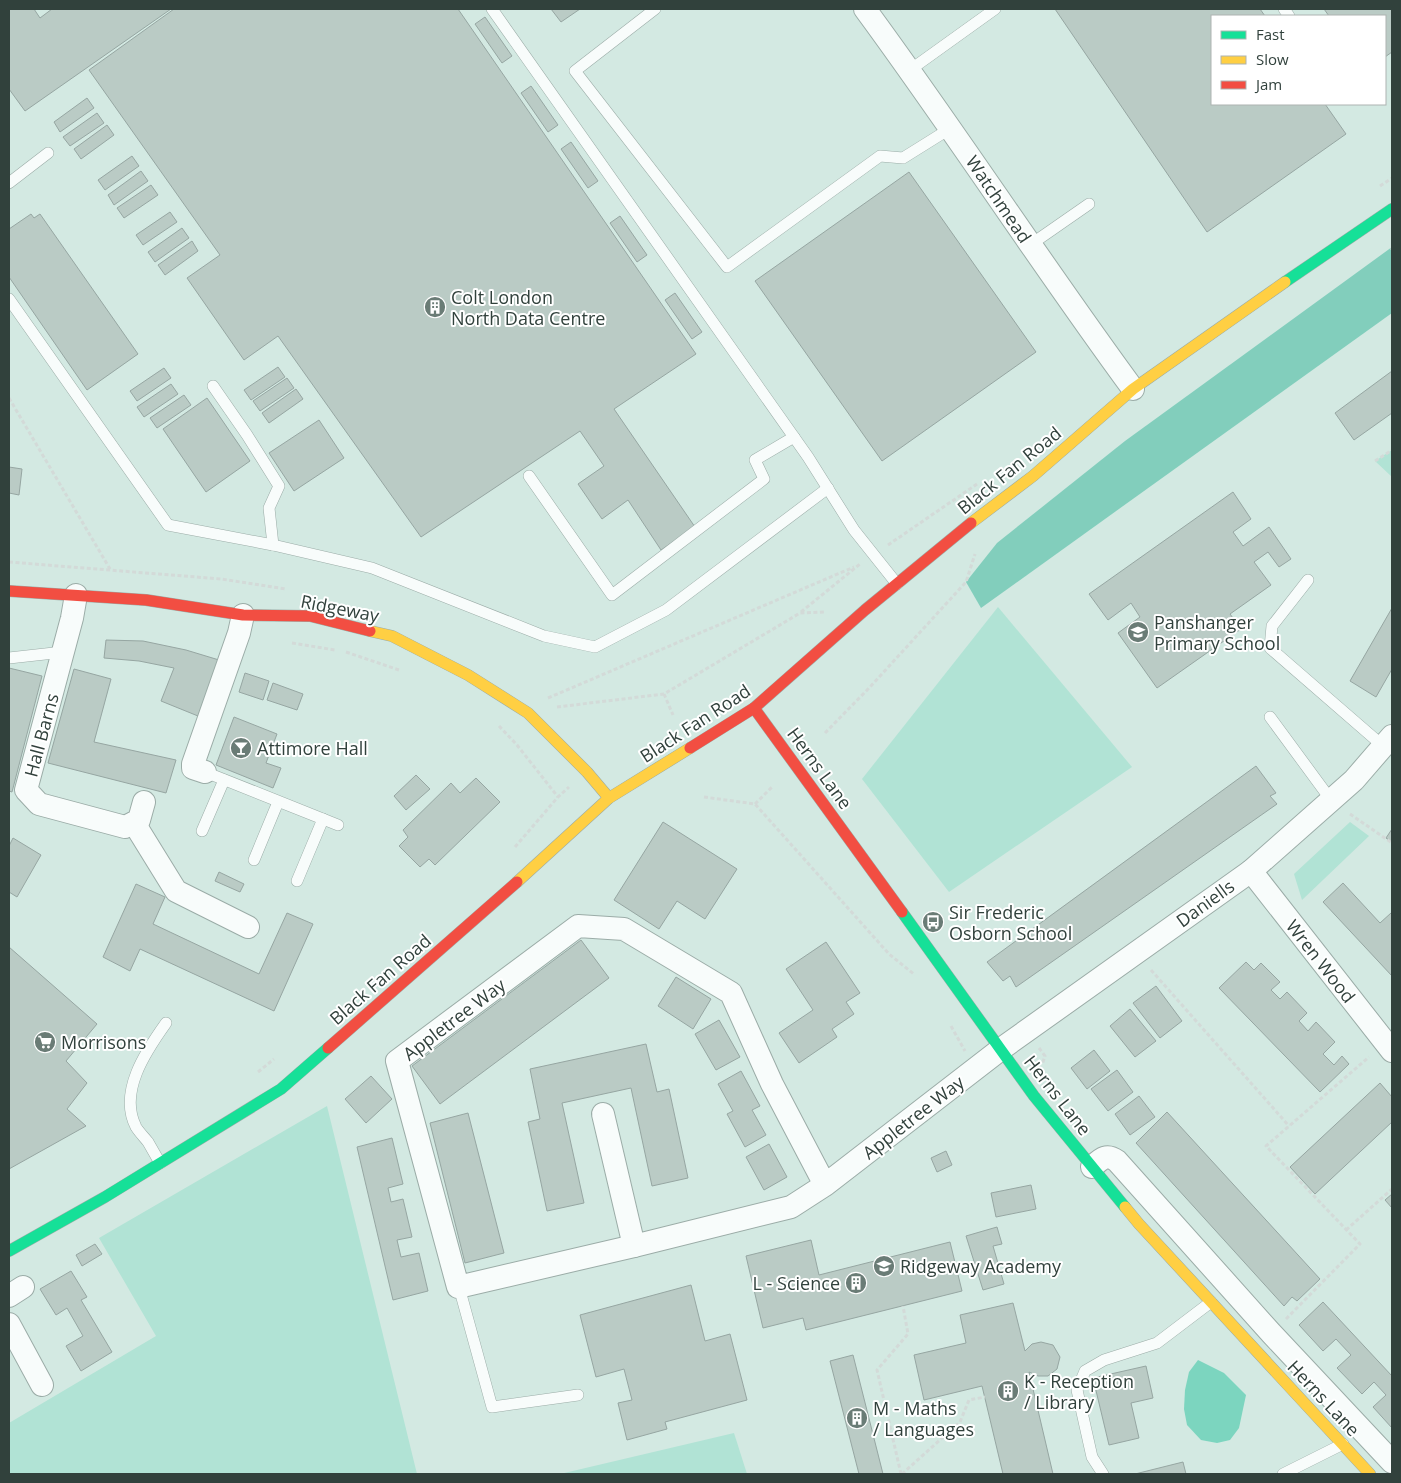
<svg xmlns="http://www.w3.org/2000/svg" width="1401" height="1483" font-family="'Open Sans',sans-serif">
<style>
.green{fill:#b1e3d5}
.forest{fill:#82cebc}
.water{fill:#7cd5bf}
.building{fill:#bacbc5;stroke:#96a6a2}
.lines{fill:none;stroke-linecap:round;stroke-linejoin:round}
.lane-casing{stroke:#9baca7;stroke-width:12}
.street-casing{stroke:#9baca7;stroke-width:24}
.fast-casing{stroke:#9baca7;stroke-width:12}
.slow-casing{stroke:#9baca7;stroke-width:12}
.jam-casing{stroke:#9baca7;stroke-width:12}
.path{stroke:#d3dad8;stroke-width:3;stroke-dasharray:4 2.5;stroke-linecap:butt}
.lane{stroke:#f8fcfb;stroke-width:11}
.street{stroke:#f8fcfb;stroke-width:22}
.fast{stroke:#16e098;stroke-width:11}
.slow{stroke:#ffcf43;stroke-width:11}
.jam{stroke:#f24e42;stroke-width:11}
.labels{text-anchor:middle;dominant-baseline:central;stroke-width:4;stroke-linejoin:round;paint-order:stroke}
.street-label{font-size:18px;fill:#31413c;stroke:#fff}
.poi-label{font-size:18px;fill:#31413c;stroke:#fff;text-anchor:start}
</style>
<rect width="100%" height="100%" fill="#d3e9e2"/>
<g class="green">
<path d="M1392 450V477L1375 461Z"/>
<path d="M998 607 1132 767 949 892 862 779Z"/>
<path d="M1350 822 1369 836 1302 900 1294 874Z"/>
<path d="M327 1106 417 1474H9V1423L156 1336 99 1238Z"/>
<path d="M734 1433 747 1474H560Z"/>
</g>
<path class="forest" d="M1392 247V313L981 608 966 582 997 543 1125 441Z"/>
<path class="water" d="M1198 1360 1224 1373 1246 1395 1239 1428 1230 1440 1217 1443 1201 1440 1187 1425 1184 1409 1185 1390 1189 1372Z"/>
<g class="building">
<path d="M9 9H34L40 18 52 9H171L25 111 9 89Z"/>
<path d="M174 9H458L696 354 614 409 695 527 661 550 628 500 602 519 578 484 604 466 580 431 421 537 278 336 244 360 187 278 220 255 89 70Z"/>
<path d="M551 9H580L561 22Z"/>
<path d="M1055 9H1260L1265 16H1212V104H1325L1346 134 1207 232Z"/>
<path d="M1324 9H1392V52L1385 57V16H1329Z"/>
<path d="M485 17 512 56 502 63 475 24Z"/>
<path d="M531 86 558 125 548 132 521 93Z"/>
<path d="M87 98 94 108 60 132 54 122Z"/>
<path d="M97 113 104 123 70 146 63 137Z"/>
<path d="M107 125 114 135 81 159 74 149Z"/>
<path d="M571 142 598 181 588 188 561 149Z"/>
<path d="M132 156 139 166 105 190 98 180Z"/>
<path d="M141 171 148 181 114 205 108 195Z"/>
<path d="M909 172 1036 352 882 461 755 281Z"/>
<path d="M151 185 158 195 124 218 117 208Z"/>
<path d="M170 212 177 222 143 245 136 235Z"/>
<path d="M31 214 34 218 40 214 138 354 87 390 9 277V229Z"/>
<path d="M620 216 647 255 637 262 610 223Z"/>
<path d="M182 228 189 238 155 262 148 252Z"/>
<path d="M192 241 198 251 165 275 158 265Z"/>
<path d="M675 293 702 332 692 339 665 300Z"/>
<path d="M278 367 285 377 251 400 244 390Z"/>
<path d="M164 368 171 378 137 401 130 391Z"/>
<path d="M1392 371V413L1354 440 1335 413Z"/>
<path d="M287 378 294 388 260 411 253 401Z"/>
<path d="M171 384 178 394 144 417 137 407Z"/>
<path d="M296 389 303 399 269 423 262 413Z"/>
<path d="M184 395 191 405 157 428 150 418Z"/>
<path d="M207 398 250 461 206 492 163 429Z"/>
<path d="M319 420 344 458 294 491 269 453Z"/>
<path d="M9 467 22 469 19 495 9 493Z"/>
<path d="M1233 492 1251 519 1233 532 1243 546 1269 527 1291 559 1279 567 1268 552 1254 562 1271 585 1230 614 1241 629 1157 688 1118 633 1140 617 1131 603 1108 620 1089 594Z"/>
<path d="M1392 608V669L1376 697 1350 681Z"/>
<path d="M106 640 143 641 186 650 219 660 198 716 161 701 174 668 139 661 104 658Z"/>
<path d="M9 668 42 676 12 792 9 791Z"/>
<path d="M74 669 111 679 94 742 176 760 166 793 48 763Z"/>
<path d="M245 673 269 681 263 700 239 692Z"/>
<path d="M273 683 303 694 297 710 267 700Z"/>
<path d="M234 717 277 734 266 763 281 768 273 788 216 765Z"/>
<path d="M1256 766 1276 793 1270 796 1277 804 1016 987 1010 976 1003 981 987 962Z"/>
<path d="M416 775 430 789 406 810 394 796Z"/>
<path d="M476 778 500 802 435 865 429 859 420 867 399 846 408 837 403 830 451 783 460 793Z"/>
<path d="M663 822 737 869 705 919 677 901 659 929 614 900Z"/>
<path d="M1392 829V842L1386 838Z"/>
<path d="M13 838 41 855 17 897 9 892V846Z"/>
<path d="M219 872 244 884 240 892 215 881Z"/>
<path d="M1343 883 1380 923 1391 913 1392 914V976L1323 902Z"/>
<path d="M136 884 165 897 153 924 259 974 287 913 313 924 274 1011 140 949 130 971 103 957Z"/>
<path d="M581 940 609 978 440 1104 412 1066Z"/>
<path d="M826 942 860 993 846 1002 854 1014 832 1029 837 1037 799 1063 779 1033 813 1010 786 969Z"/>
<path d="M9 947 97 1024 66 1061 87 1083 67 1109 86 1126 9 1169Z"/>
<path d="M1246 962 1254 970 1261 963 1280 982 1271 990 1280 999 1287 992 1307 1013 1299 1021 1308 1031 1316 1022 1335 1042 1323 1054 1334 1065 1342 1056 1349 1064 1320 1092 1219 988Z"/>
<path d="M676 977 711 999 693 1029 658 1006Z"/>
<path d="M1156 986 1182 1021 1160 1038 1133 1003Z"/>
<path d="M1130 1009 1156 1041 1135 1057 1110 1026Z"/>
<path d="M719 1020 740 1057 716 1070 695 1034Z"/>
<path d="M646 1044 657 1092 669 1089 688 1178 652 1186 631 1088 562 1103 584 1203 547 1211 528 1122 540 1119 530 1069Z"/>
<path d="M1094 1050 1110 1071 1087 1089 1071 1068Z"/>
<path d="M1117 1070 1133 1092 1108 1111 1091 1089Z"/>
<path d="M741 1071 760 1106 752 1110 766 1135 745 1147 727 1114 733 1111 718 1084Z"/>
<path d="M371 1076 392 1099 366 1123 345 1099Z"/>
<path d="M1380 1083 1392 1097V1122L1315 1194 1290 1167Z"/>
<path d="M1139 1096 1155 1117 1130 1135 1115 1114Z"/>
<path d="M1167 1112 1320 1279 1297 1301 1292 1297 1284 1306 1136 1143Z"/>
<path d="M468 1113 504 1253 465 1263 430 1123Z"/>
<path d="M392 1138 403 1184 388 1188 391 1202 403 1199 412 1237 397 1240 401 1257 419 1253 428 1291 393 1300 357 1147Z"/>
<path d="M769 1144 787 1177 764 1190 746 1157Z"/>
<path d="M946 1151 952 1165 937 1172 931 1158Z"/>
<path d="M1031 1185 1036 1209 996 1217 991 1193Z"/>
<path d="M1392 1194V1208L1385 1200Z"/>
<path d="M997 1227 1002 1244 993 1246 1004 1284 983 1290 966 1236Z"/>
<path d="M811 1240 819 1275 950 1242 962 1291 806 1330 803 1318 763 1328 746 1256Z"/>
<path d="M95 1244 102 1254 82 1266 76 1255Z"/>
<path d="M71 1271 87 1297 81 1300 112 1352 81 1371 66 1346 83 1336 67 1308 56 1315 40 1289Z"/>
<path d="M691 1285 705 1341 730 1334 747 1400 665 1422 667 1429 627 1440 618 1403 632 1400 624 1369 596 1377 580 1315Z"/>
<path d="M1323 1302 1392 1376V1428L1373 1407 1386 1395 1374 1382 1362 1394 1337 1368 1351 1355 1336 1339 1323 1351 1299 1325Z"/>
<path d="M1013 1303 1025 1351 1032 1344 1041 1342 1053 1345 1060 1357 1057 1369 1048 1376H1038L1029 1372 1053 1474H1003L982 1386 924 1400 914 1355 966 1343 960 1315Z"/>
<path d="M853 1355 883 1474H859L830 1361Z"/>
<path d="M1146 1366 1153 1398 1131 1403 1139 1438 1109 1445 1093 1378Z"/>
<path d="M1183 1462 1186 1474H1135Z"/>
</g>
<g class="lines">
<g class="lane-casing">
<g id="lane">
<path d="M492 9 808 457 854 530 897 584"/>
<path d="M655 9 575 71 727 267 880 156 903 158 951 128"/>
<path d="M1284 9 1289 16"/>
<path d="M910 70 995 9"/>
<path d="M9 183 48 153"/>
<path d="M1030 245 1089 204"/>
<path d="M9 299 168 525 273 545 372 568 544 636 595 647 666 610 828 488"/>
<path d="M213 386 247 435 279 486 269 508 273 545"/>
<path d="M529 476 612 595 764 479 755 460 794 437"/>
<path d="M1308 580 1272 626 1270 648 1383 746"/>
<path d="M9 658 63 652"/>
<path d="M1270 717 1331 800"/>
<path d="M205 772 338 825"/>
<path d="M202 831 224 780"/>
<path d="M254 860 278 802"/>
<path d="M297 881 323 819"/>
<path d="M160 1163C156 1156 152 1149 148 1142 144 1137 139 1132 136 1127 118 1092 146 1051 166 1023"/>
<path d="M459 1287 492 1407 578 1395"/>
<path d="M1103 1474 1092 1457 1077 1390 1085 1371 1104 1360 1157 1343 1211 1302"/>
<path d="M1283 1474 1343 1444"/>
</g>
</g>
<g class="street-casing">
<g id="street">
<path d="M865 9C957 134 1041 264 1133 389"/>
<path d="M76 595 72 618 26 790 39 804 125 827 139 820 144 802"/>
<path d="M205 772 193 768V764L239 633 243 615"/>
<path d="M134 823 176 891 248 927"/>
<path d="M1251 871 1392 1051"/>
<path d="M603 1114 634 1246"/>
<path d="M1092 1167C1101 1159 1106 1153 1117 1161L1271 1333 1392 1462"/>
<path d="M825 1185 772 1084 731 993 624 929 578 926 397 1061 458 1287 634 1246 791 1207 825 1185 1001 1049 1251 871 1354 780 1392 736"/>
<path d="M9 1296 23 1287"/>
<path d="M9 1324 42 1385"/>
</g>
</g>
<g class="fast-casing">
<g id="fast">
<path d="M1285 282 1392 209"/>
<path d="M902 912 1034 1096 1125 1207"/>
<path d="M9 1251 105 1197 281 1089 328 1048"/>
</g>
</g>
<g class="slow-casing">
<g id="slow">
<path d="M971 523 1033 476 1133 389 1285 282"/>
<path d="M370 631 392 636 468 675 528 713 587 772 609 798"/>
<path d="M517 882 609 798 690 748"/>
<path d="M1125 1207 1139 1224 1370 1474"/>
</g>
</g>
<g class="jam-casing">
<g id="jam">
<path d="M9 591 146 600 243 615 310 616 370 631"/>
<path d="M754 708 902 912"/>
<path d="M690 748 754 708 865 610 971 523"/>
<path d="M328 1048 517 882"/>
</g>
</g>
<g class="path">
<path d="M1380 186 1392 178"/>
<path d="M1391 248 1392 249"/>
<path d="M9 398 110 569"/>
<path d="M1375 461 1392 450"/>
<path d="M888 545 977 484"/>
<path d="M9 562 221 579 286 589"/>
<path d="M801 612 860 564"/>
<path d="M292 643 335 650"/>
<path d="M346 652 399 670"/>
<path d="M664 694 673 715"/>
<path d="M548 698 854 567"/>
<path d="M557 707 664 694 800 613 825 612"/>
<path d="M499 726 517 745 558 797"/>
<path d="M825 733 870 687 966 582 975 554"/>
<path d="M704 797 755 804 889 954 915 975"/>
<path d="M755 804 773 786"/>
<path d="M1350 814 1392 843"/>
<path d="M515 847 558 797 569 787"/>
<path d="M1151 970 1289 1126"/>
<path d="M951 1026 965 1051"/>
<path d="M1039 1048 1045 1056 1042 1065"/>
<path d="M258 1072 274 1059"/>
<path d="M1346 1230 1392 1189"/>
<path d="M1286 1319 1360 1244 1266 1146 1369 1057"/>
<path d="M901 1474 877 1370 908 1334 903 1306"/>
<path d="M902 1474 960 1422 969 1400 985 1397"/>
</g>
<use href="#lane" class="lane"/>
<use href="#street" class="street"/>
<use href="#fast" class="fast"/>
<use href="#slow" class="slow"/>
<use href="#jam" class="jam"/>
</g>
<defs>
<g id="building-disc" transform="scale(1.125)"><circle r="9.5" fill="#6a7c76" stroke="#fff"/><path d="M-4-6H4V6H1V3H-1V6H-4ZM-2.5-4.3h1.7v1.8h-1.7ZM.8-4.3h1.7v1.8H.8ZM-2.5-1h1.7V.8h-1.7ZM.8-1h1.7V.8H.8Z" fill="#fff"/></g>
<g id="school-disc" transform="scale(1.125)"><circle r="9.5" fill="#6a7c76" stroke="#fff"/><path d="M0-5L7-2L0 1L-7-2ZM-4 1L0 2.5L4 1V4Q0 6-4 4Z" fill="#fff"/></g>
<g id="bar-disc" transform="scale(1.125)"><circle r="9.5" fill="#6a7c76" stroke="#fff"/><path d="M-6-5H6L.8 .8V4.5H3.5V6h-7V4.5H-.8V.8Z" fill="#fff"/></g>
<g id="bus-disc" transform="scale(1.125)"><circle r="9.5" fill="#6a7c76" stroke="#fff"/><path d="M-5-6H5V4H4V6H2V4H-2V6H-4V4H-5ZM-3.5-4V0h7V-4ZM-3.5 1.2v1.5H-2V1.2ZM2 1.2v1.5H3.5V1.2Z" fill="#fff"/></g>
<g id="supermarket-disc" transform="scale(1.125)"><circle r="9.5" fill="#6a7c76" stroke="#fff"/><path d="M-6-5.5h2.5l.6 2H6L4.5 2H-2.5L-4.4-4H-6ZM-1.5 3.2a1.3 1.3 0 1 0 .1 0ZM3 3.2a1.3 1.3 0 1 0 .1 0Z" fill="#fff"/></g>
</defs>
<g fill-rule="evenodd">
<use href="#building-disc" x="435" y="307"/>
<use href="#school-disc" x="1138" y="632"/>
<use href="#bar-disc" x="241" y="748"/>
<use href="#bus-disc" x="933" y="922"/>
<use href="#supermarket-disc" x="45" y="1042"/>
<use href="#school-disc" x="884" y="1266"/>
<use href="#building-disc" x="856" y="1283"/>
<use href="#building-disc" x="1008" y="1391"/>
<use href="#building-disc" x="857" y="1418"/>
</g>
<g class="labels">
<g class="street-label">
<text transform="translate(999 199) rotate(56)">Watchmead</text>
<text transform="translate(1009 470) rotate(-39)">Black Fan Road</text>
<text transform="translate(340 608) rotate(11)">Ridgeway</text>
<text transform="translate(695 723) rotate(-33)">Black Fan Road</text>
<text transform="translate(41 735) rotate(-75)">Hall Barns</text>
<text transform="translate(820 768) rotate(54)">Herns Lane</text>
<text transform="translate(1205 903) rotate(-36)">Daniells</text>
<text transform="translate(1321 961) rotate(52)">Wren Wood</text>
<text transform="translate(380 979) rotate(-41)">Black Fan Road</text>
<text transform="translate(454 1019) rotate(-37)">Appletree Way</text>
<text transform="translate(1058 1095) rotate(52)">Herns Lane</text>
<text transform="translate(913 1117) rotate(-38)">Appletree Way</text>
<text transform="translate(1324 1398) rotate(47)">Herns Lane</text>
</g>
<g class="poi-label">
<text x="451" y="297">Colt London<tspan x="451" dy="21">North Data Centre</tspan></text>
<text x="1154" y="622">Panshanger<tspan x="1154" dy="21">Primary School</tspan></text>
<text x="257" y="748">Attimore Hall</text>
<text x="949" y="912">Sir Frederic<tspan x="949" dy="21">Osborn School</tspan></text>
<text x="61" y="1042">Morrisons</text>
<text x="900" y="1266">Ridgeway Academy</text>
<text x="840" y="1283" text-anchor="end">L - Science</text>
<text x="1024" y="1381">K - Reception<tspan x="1024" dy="21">/ Library</tspan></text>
<text x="873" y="1408">M - Maths<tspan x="873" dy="21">/ Languages</tspan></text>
</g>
</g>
<rect width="1401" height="1483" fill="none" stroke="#31413c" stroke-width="20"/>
<rect x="1211" y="15" width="175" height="90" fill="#ffffff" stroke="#adb3b1"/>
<rect x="1221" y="31" width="25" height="8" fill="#16e098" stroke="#adb3b1"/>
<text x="1256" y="40" font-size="15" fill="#31413c">Fast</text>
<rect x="1221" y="56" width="25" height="8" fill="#ffcf43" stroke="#adb3b1"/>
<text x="1256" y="65" font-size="15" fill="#31413c">Slow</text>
<rect x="1221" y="81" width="25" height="8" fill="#f24e42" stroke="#adb3b1"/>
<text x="1256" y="90" font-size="15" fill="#31413c">Jam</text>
</svg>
